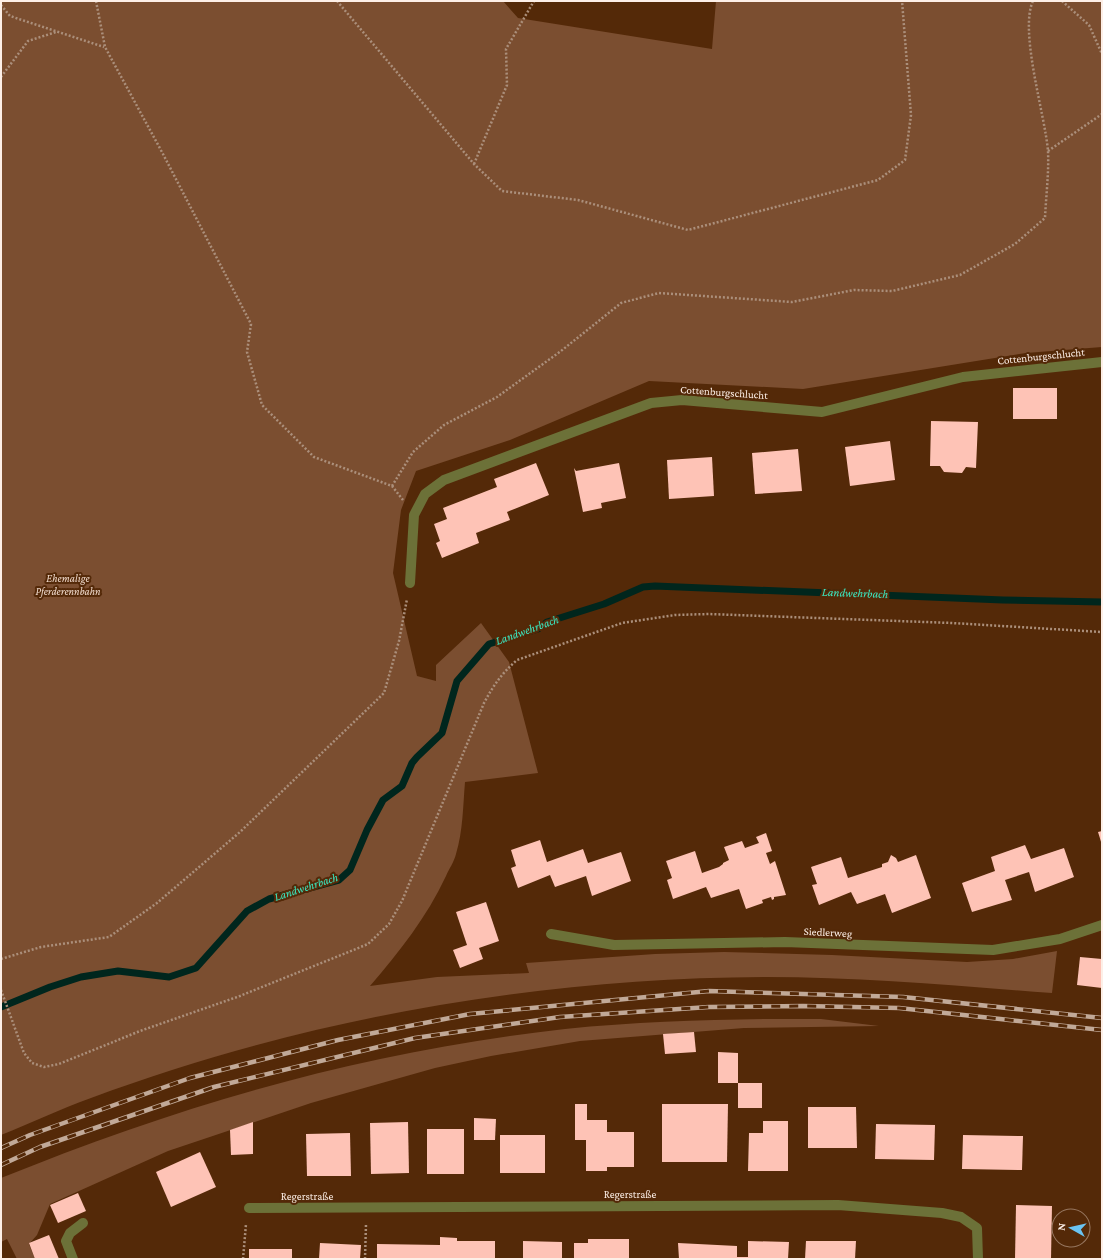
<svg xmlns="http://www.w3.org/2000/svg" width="1103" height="1260" font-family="'Crimson Pro',serif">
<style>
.green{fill:#7b4e30}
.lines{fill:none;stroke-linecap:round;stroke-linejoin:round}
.stream{stroke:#00261d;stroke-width:7}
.building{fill:#fec3b6}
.path{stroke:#ab8f7b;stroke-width:2.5;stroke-dasharray:2 2;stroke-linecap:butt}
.minor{stroke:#6c7138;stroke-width:10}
.rail-casing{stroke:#c1a998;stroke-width:4.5}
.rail{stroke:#542908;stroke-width:3;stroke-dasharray:9;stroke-linecap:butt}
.labels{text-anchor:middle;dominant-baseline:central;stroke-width:4;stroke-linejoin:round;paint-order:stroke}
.street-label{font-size:11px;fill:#fdefe7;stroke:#542908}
.park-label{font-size:11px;font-style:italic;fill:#f1dccf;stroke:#542908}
.water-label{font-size:12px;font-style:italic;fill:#3be7c0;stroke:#542908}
</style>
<rect width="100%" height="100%" fill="#542908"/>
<g class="green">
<path d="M1 1H503L518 18 712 49 716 1H1102V347L1026 353 803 389 649 381 510 440 416 471 401 510 393 573 417 676 436 681V665L481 623 509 662 538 773 465 782C463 806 463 831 456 854 454 862 449 869 446 876 427 917 399 952 370 986L437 977 529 973 526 963 655 954 724 952 832 955 967 962 1013 959 1057 951 1052 993C957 986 862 977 766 977 537 978 306 1018 91 1098 60 1109 31 1123 1 1135Z"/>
<path d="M767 1019H821L879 1026 744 1028 580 1041 491 1056 435 1068 311 1103 168 1151 50 1204 37 1235 29 1244 35 1259H17L7 1239 1 1242V1178C186 1103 366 1051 565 1029 633 1022 700 1020 767 1019Z"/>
</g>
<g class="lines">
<path class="stream" d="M1 1007 50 987 81 977 118 971 169 977 196 968 247 911 269 899 339 880 350 870 367 830 383 800 402 786 412 763 417 757 442 733 457 681 489 644 538 629 547 622 604 604 643 587 655 586 1003 600 1102 602"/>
</g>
<g class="building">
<rect x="1013" y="388" width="44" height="31"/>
<path d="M931 421 978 422 976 468 966 467 962 473 944 472 940 466H930Z"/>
<path d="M890 441 895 480 850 486 845 447Z"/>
<path d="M798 449 802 491 755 494 752 453Z"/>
<path d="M712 457 714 496 669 499 667 460Z"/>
<path d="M536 463 549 495 507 512 510 520 476 533 479 543 442 558 436 543 440 541 434 524 447 519 443 508 497 487 494 479Z"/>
<path d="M619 463 626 498 601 503 602 508 583 512 574 468 576 471Z"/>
<path d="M1102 831V845L1098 832Z"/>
<path d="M766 833 772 851 766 853 770 864 775 861 786 895 774 897V899L772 900 771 897 762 900 763 903 746 909 739 889 711 898 706 887 673 899 667 880 672 878 666 861 695 851 702 873 719 867 723 864V863L729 860 724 847 742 841 745 848 759 843 756 837Z"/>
<path d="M540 840 547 862 583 849 588 863 621 852 631 881 592 896 586 876 555 887 550 875 518 888 511 868 516 866 511 850Z"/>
<path d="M1025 845 1031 859 1064 848 1074 877 1035 892 1029 872 1005 880 1012 900 972 912 962 883 995 871 991 857Z"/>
<path d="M891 855 896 858 898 862 916 855 931 898 892 913 885 894 857 904 851 892 819 905 812 885 817 884 811 867 841 857 848 878 882 867V864L888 862Z"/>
<path d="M486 902 499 941 479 948 483 959 460 968 453 950 467 945 456 912Z"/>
<path d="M1080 957 1102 959V988L1077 985Z"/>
<path d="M694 1032 696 1052 665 1054 663 1034Z"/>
<path d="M718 1052 738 1053V1083H718Z"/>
<rect x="738" y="1083" width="24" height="25"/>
<path d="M575 1104H587V1120H607V1132H634V1167H607V1171H586V1140H575Z"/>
<path d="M662 1104H728L727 1162H662Z"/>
<path d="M808 1107H856L857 1148H808Z"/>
<path d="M474 1118 496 1119 495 1140H474Z"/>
<path d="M763 1121H788V1171H748L749 1133H763Z"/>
<path d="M253 1122V1154L231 1155 230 1130Z"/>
<path d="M408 1122 409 1173 371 1174 370 1123Z"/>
<path d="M876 1124 935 1125 934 1160 875 1159Z"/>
<rect x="427" y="1129" width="37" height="45"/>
<path d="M350 1133 351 1176H307L306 1134Z"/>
<rect x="500" y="1135" width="45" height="38"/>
<path d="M963 1135 1023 1136 1022 1170 962 1169Z"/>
<path d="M200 1152 216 1187 171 1207 156 1172Z"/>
<path d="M78 1193 86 1211 58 1223 50 1205Z"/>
<path d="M1016 1205 1052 1206 1051 1259H1015Z"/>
<path d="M49 1235 59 1259H35L29 1243Z"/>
<path d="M440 1237 457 1238V1241H495V1259H377V1244L440 1245Z"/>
<path d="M588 1239H629V1259H574V1243H588Z"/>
<path d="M523 1241 562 1242V1259H523Z"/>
<path d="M748 1241 789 1242 788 1259H679L678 1243 737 1246V1257H748Z"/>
<path d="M806 1241H856L855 1259H805Z"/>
<path d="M320 1243 361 1245 360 1259H319Z"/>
<rect x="249" y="1249" width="43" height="10"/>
</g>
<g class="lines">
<g class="path">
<path d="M96 1 105 47 163 154 251 324 247 352 262 405 314 457 392 486 403 500"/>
<path d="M337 1 474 164 502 191 578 200 688 230 878 180 905 160 911 115 902 1"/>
<path d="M1062 1 1089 25 1102 54"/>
<path d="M1 5 10 16 104 47"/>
<path d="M1 77 28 41 56 32"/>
<path d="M1048 151 1102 114"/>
<path d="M474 164 507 85 506 49 534 1"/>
<path d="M392 486 413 452 444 425 497 397 561 351 621 303 659 293 792 302 854 290 892 291 960 275 1015 244 1045 218C1046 196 1049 173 1048 151 1045 115 1019 31 1033 1"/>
<path d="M1 959 41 947 109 937 157 903 240 832 384 693 399 641 407 599"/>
<path d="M1 990 24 1053 32 1063 44 1067 59 1064 140 1031 240 996 368 944 389 924 402 901 484 703C493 686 502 673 517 660L622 623 675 615 709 614 952 623 1102 632"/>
<path d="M243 1259 246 1224"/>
<path d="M365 1259 366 1224"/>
</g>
<g class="minor">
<path d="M410 583 414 515 425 494 444 480 651 403 682 400 822 412 963 377 1102 362"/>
<path d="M551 934 614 945 785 942 993 950 1060 939 1102 925"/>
<path d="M249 1208 838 1205 942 1213 961 1217 977 1228 978 1259"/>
<path d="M73 1259 66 1241 70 1233 83 1223"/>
</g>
<g class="rail-casing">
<g id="rail">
<path d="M1 1148 30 1135 190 1078 338 1040 470 1014 709 991 903 997 1102 1018"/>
<path d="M1 1165 40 1147 214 1087 415 1038 560 1017 709 1007 803 1006 899 1008 1102 1030"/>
</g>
</g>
<use href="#rail" class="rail"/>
</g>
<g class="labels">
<g class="street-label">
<text transform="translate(1041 356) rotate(-6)">Cottenburgschlucht</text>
<text transform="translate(724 392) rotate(4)">Cottenburgschlucht</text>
<text transform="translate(828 932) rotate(3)">Siedlerweg</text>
<text x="630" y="1194">Regerstraße</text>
<text x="307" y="1196">Regerstraße</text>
</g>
<g class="park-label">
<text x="68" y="578">Ehemalige<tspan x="68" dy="13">Pferderennbahn</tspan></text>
</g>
<g class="water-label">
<text transform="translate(855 593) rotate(2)">Landwehrbach</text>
<text transform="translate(527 630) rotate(-20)">Landwehrbach</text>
<text transform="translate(306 887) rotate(-18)">Landwehrbach</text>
</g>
</g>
<rect width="1103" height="1260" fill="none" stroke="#fdefe7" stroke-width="4"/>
<g transform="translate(1071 1228) rotate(278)"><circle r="19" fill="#542908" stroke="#987861"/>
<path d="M0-3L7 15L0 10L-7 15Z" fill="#6ac3f1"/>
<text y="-6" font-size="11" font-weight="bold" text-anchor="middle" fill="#fdefe7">N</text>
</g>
</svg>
